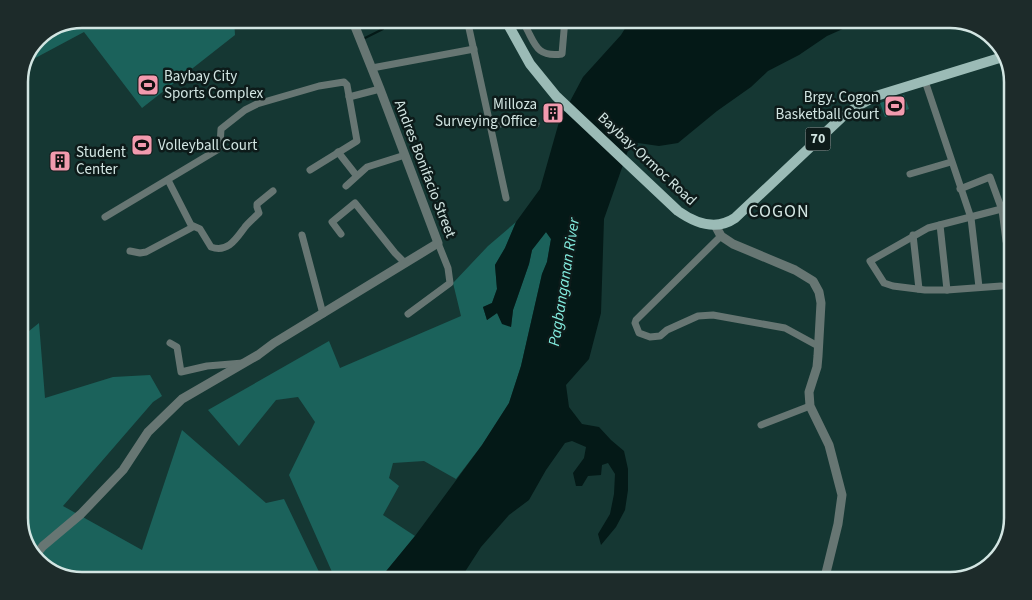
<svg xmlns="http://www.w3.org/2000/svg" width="1032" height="600" font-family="'Source Sans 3',sans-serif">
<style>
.green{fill:#1b625b}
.water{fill:#041917}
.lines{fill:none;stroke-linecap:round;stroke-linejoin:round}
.stream{stroke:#041917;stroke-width:2}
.minor{stroke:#677673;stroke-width:7}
.tertiary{stroke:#677673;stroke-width:9}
.primary{stroke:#9bbbb6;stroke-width:10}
.labels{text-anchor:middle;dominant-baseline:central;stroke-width:5;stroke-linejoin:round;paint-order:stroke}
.shield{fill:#0d1b1a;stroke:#97a8a6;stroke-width:1}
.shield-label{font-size:14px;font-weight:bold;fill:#d2e5e2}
.poi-label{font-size:15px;fill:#d2e5e2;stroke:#0d1b1a;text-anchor:start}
.street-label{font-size:15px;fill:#d2e5e2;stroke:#0d1b1a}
.water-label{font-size:16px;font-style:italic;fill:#83ecdf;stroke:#0d1b1a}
.quarter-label{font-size:18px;letter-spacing:1px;fill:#d2e5e2;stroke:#0d1b1a}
.rim{fill:none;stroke:#d2e5e2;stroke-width:2.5}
</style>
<rect width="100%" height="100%" fill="#153733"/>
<g class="green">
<path d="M82 19H234L235 35 142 108 84 32 26 63 37 37Z"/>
<path d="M904 95 909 109 885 117 880 103Z"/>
<path d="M516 222 505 248 495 265 497 289 492 303 483 307 487 320 497 313 511 327 513 310 529 264 532 250 546 232 551 239 547 262 542 274 521 366 509 403 482 445 456 479 424 461 393 463 389 478 399 486 383 515 415 536 378 581H336L289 475 315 422 298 397 276 400 239 446 208 410 329 341 340 368 461 316 453 283 488 246Z"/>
<path d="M39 323 45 398 113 377 150 375 162 396 153 402 63 506 142 550 182 430 266 503 284 499 321 576 300 581H82L51 573 27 550 19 522V339Z"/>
</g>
<path class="water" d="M627 19H860L845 28 827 36 799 55 768 71 751 87 717 111 678 143 659 146 631 142 604 219 601 313 589 359 566 385 569 407 582 424 599 427 611 440 624 451 628 469V490L625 510 616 527 601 545 598 534 610 514 614 494 615 474 608 463 602 465 601 475 588 476 582 486H576L573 473 584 458 586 447 572 441 565 443 546 470 529 500 509 515 481 547 459 581H378L415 536 482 445 509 403 521 366 542 274 547 262 551 239 546 232 532 250 529 264 513 310 511 327 502 324 497 313 487 320 483 307 492 303 497 289 495 265 505 248 516 222 540 189 559 122 583 77 621 35 629 22Z"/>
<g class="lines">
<path class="stream" d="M365 38 383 29 381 26 389 23V19"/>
<g class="minor">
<path d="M467 19 506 198"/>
<path d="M505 19 524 24C535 42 535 58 562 54L565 19"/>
<path d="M372 68 474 49"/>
<path d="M925 81 971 218 979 287"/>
<path d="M349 97 380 89"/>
<path d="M491 126 518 120 536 124"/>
<path d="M338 152 356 175"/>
<path d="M910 174 951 162"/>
<path d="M168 180 191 225 200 229 211 247C228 253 236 239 245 227 249 222 254 218 259 213L257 207V204L273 191"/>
<path d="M346 186 367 167 405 155"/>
<path d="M960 189 990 177 1002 210 1006 241"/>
<path d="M105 217 217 150 220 145 221 129 245 110 257 104 319 86 344 82 347 85 357 141 310 170"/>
<path d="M940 225 947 290"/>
<path d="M341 234 332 222 355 203 395 253 405 263"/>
<path d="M302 235 323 314"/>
<path d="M913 235 919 289"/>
<path d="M721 236 636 320 635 323 639 333 650 337 660 336 667 330 698 316 713 315 785 328 818 346"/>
<path d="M130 251 140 253 146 252 193 227"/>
<path d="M1001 286 947 290H925L893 286 884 283 870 261 928 228 1013 206"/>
<path d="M408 314 450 283 448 268 438 243"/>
<path d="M170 343 177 347 181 372 207 366 243 363"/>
<path d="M761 425 810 406"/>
</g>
<g class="tertiary">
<path d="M715 225 721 236 733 244 795 270 813 281 819 292 821 303 818 356 817 367 809 392 810 406 829 445 842 495 838 524 824 581"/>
<path d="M34 557 43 546 81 514 123 470 148 432 182 399 258 355 274 343 438 243 380 89 352 19"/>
</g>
<path class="primary" d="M505 19 530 64 556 96 678 211C695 223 716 231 735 218L841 118 859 105 876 96 1006 56"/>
</g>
<defs>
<g id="stadium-square" transform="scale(1.125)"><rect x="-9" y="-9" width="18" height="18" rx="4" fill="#f29aae" stroke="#0d1b1a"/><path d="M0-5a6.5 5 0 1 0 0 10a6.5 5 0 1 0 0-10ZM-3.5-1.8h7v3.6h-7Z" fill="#111"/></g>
<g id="building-square" transform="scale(1.125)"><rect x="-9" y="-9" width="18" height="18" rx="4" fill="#f29aae" stroke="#0d1b1a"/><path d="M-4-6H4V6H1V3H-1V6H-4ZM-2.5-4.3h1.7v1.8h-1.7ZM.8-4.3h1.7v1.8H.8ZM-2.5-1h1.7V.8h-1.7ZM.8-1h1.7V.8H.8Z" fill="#111"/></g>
</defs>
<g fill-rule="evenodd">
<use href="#stadium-square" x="148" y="85"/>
<use href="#stadium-square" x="895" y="106"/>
<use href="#building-square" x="553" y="113"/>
<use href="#stadium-square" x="142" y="145"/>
<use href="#building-square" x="60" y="161"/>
</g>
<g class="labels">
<rect class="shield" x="805.5" y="127.5" width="25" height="23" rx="4"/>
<g class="shield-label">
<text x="818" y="139">70</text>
</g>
<g class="poi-label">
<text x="164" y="76">Baybay City<tspan x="164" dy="17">Sports Complex</tspan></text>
<text x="879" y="97" text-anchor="end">Brgy. Cogon<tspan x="879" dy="17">Basketball Court</tspan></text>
<text x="537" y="104" text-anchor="end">Milloza<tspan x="537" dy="17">Surveying Office</tspan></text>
<text x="158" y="145">Volleyball Court</text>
<text x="76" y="152">Student<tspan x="76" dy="17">Center</tspan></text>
</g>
<g class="street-label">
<text transform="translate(647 159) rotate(43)">Baybay-Ormoc Road</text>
<text transform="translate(425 169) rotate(69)">Andres Bonifacio Street</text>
</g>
<g class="water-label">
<text transform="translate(564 282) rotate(-81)">Pagbanganan River</text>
</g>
<g class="quarter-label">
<text x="779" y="211">COGON</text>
</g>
</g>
<path d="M0 0H1032V600H0ZM82 28H950A54 54 0 0 1 1004 82V518A54 54 0 0 1 950 572H82A54 54 0 0 1 28 518V82A54 54 0 0 1 82 28Z" fill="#1d2b2a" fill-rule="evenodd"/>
<path class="rim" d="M82 28H950A54 54 0 0 1 1004 82V518A54 54 0 0 1 950 572H82A54 54 0 0 1 28 518V82A54 54 0 0 1 82 28Z"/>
</svg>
